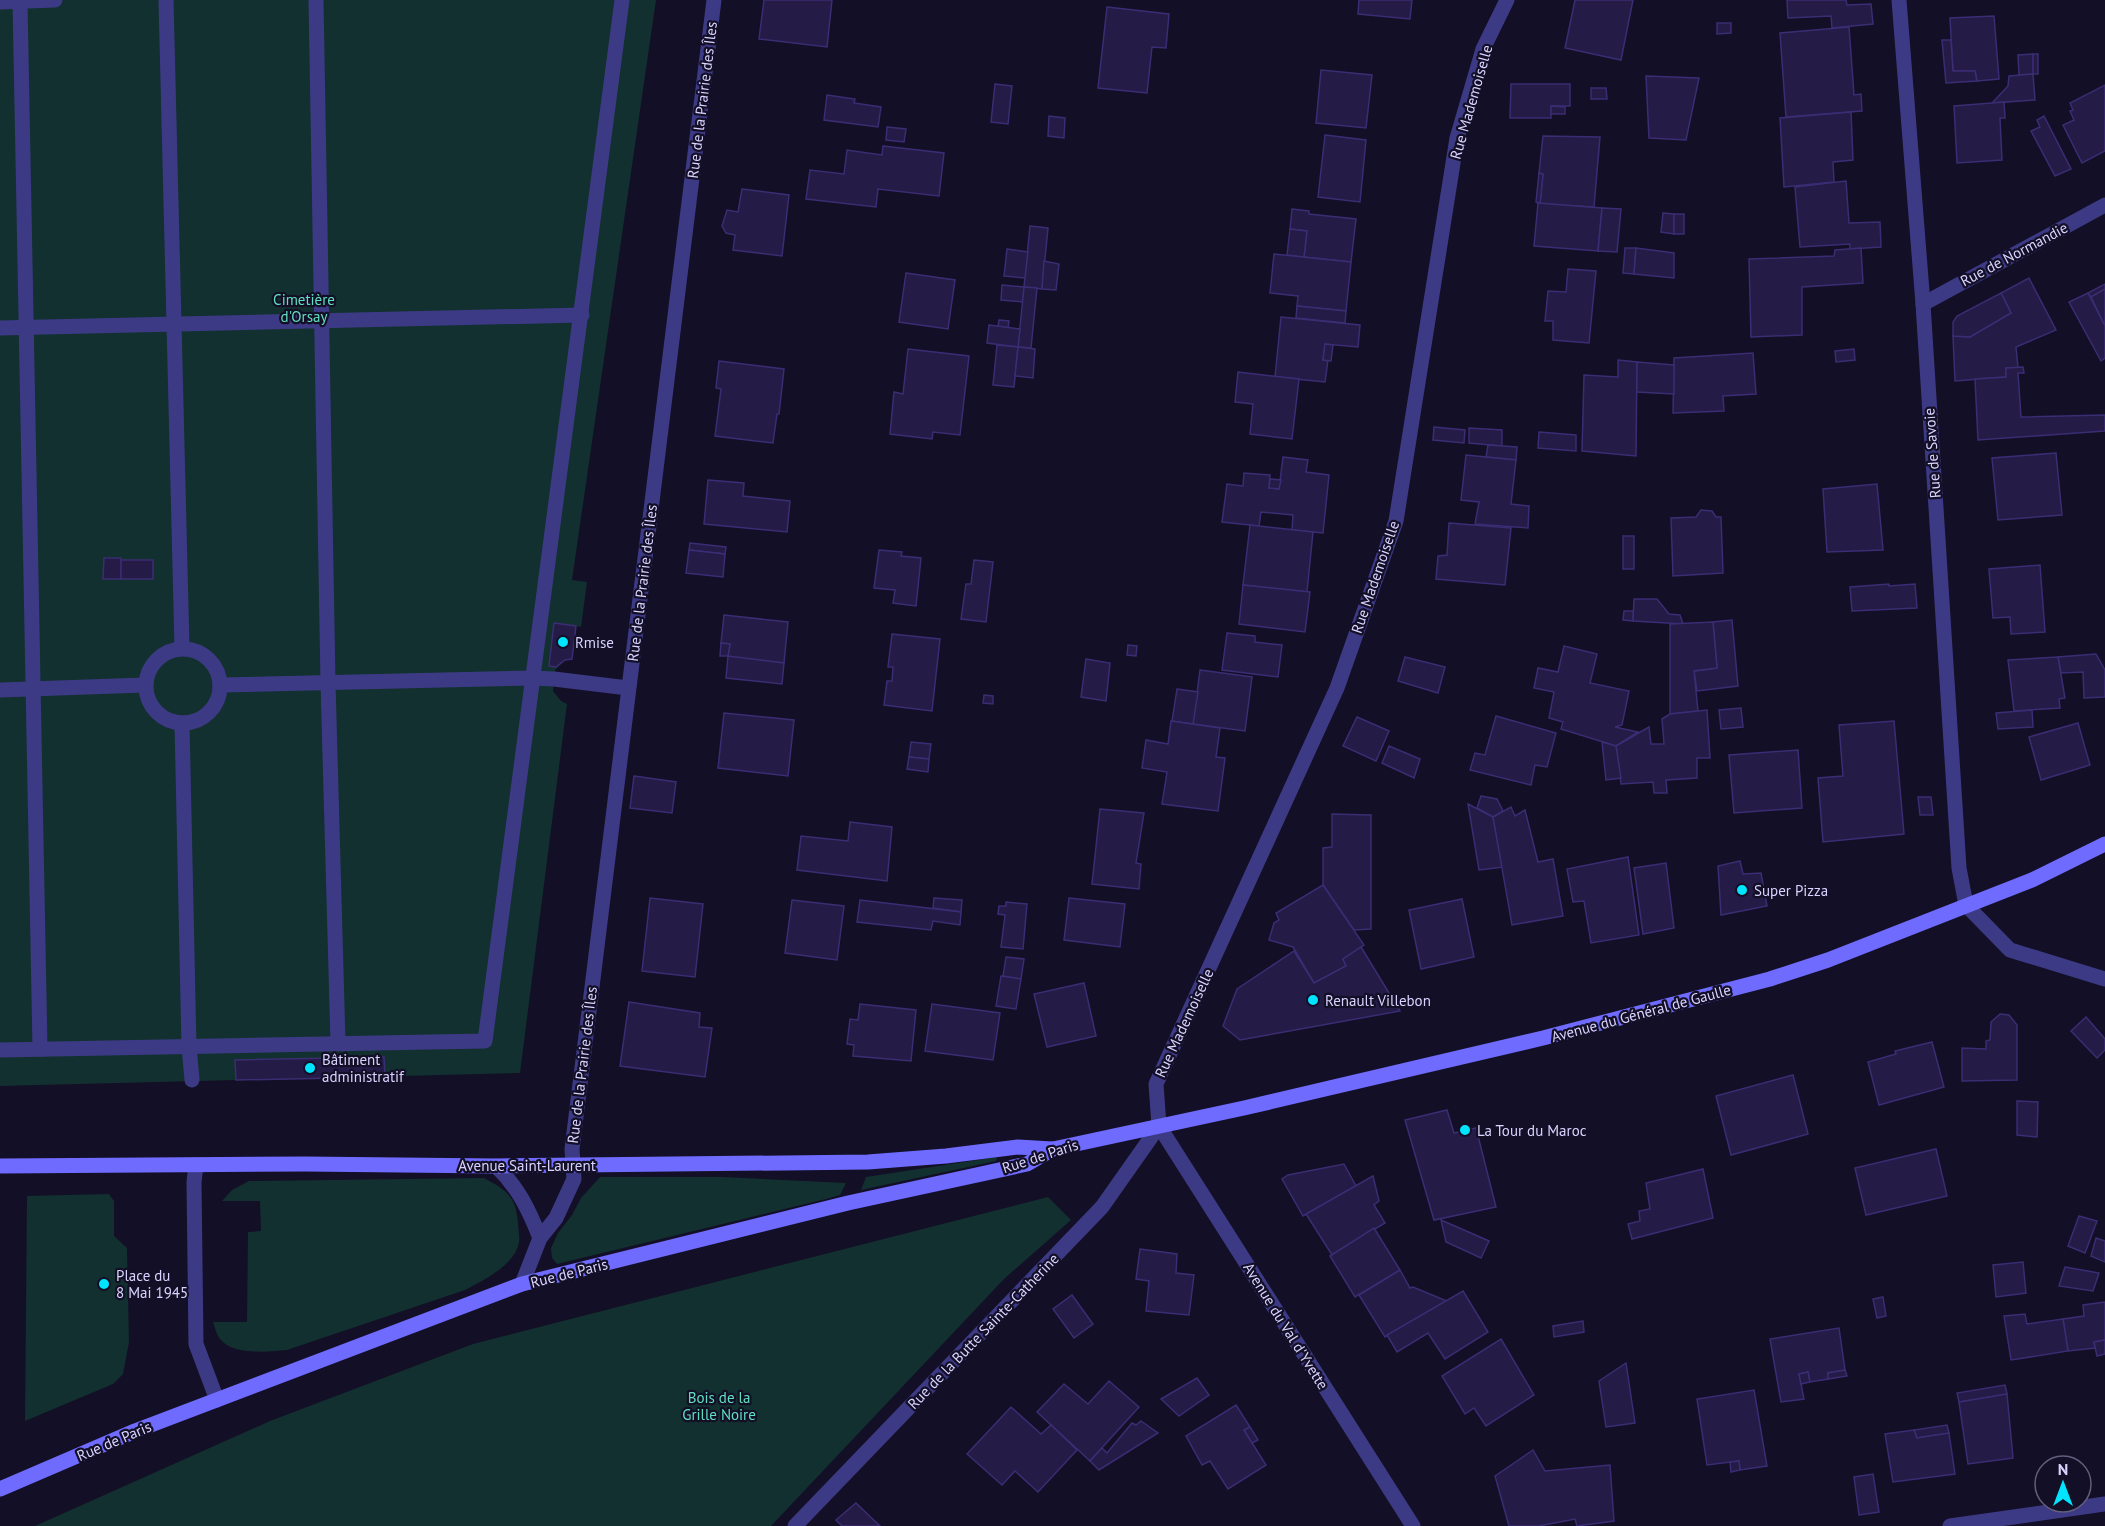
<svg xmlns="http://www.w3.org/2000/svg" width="2105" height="1526" font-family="'PT Sans',sans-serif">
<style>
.green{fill:#12302f}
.building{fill:#241b47;stroke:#3b2d73;stroke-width:1.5}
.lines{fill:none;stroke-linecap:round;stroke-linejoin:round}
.service{stroke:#3d3a85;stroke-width:15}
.minor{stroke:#3d3a85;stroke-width:15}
.secondary{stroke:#6f6bff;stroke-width:15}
.poi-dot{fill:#00e5ff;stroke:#130f26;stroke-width:2}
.labels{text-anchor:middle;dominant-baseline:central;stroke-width:4.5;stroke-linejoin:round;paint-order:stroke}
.street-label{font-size:15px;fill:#d9d4ff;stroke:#130f26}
.park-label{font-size:15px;fill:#5fe0c0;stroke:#130f26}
.poi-label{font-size:15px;fill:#d9d4ff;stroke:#130f26;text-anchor:start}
</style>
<rect width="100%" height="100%" fill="#130f26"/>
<g class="green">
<path d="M0 0H656L572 580 587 582 581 627 576 626 572 659 565 660 555 670 553 691 561 701 567 704 520 1073 0 1086Z"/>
<path d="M997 1157 996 1161 861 1190 866 1177Z"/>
<path d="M600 1177H723L846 1183 840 1195 826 1199 557 1264 552 1258 551 1248 558 1233 572 1215 581 1198Z"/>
<path d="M484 1178C506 1190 516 1196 518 1223 518 1229 520 1236 519 1242 516 1264 483 1281 465 1290L287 1350C269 1352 233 1355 221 1340 217 1336 215 1328 213 1322H247L248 1232 261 1231 260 1201H222L232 1190 249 1181Z"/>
<path d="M109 1194 114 1201V1236L127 1248 129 1342 123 1374 113 1384 25 1421 27 1196Z"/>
<path d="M1048 1197 1071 1220 1004 1279 771 1526H35L270 1421 473 1344Z"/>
</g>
<g class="building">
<path d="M764 0H832L827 47 759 39Z"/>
<path d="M1359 0H1412L1410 19 1358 14Z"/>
<path d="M1575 0H1633L1621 60 1565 48Z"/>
<path d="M1787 0H1846L1847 5 1871 4 1873 24 1832 28 1831 16 1788 18Z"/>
<path d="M1107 7 1169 14 1166 48 1152 47 1147 93 1098 88Z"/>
<path d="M1994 16 1999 79 1977 81 1975 71H1953L1950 18Z"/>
<path d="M1717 23H1731V33L1717 34Z"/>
<path d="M1849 27 1854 95 1861 94 1862 111 1786 117 1780 33Z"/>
<path d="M1942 40H1951L1953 71H1975L1977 81 1946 83Z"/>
<path d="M2033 54V74L2019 75 2018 55Z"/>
<rect x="2033" y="54" width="5" height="20"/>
<path d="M1321 70 1372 75 1366 128 1316 123Z"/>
<path d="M2033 74 2035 100 1992 103 2008 86 2009 76Z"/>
<path d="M1646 76 1699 78 1686 140 1649 138Z"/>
<path d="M995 84 1012 86 1008 124 991 122Z"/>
<path d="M1511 84H1570V106H1551V118H1510Z"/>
<path d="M2105 85V151L2082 163 2063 125 2074 120 2070 111 2073 110 2070 103Z"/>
<path d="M1591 88H1606L1607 99H1591Z"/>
<path d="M827 95 855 99 854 103 881 107 878 127 824 120Z"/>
<path d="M2004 102 2005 118H2000L2002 160 1957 163 1954 106Z"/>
<path d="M1551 106 1565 107V114H1551Z"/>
<path d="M1851 112 1853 160 1833 162 1834 182 1784 187 1780 118Z"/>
<path d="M1049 116 1065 118 1064 138 1048 136Z"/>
<path d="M2044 116 2071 169 2055 176 2031 131 2040 127 2037 120Z"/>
<path d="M887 127 906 129 904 142 886 140Z"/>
<path d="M1325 135 1366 140 1360 202 1318 197Z"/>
<path d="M1543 136 1600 137 1594 207 1540 204 1543 174 1539 173Z"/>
<path d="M883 146 944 153 939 196 878 189 876 207 806 199 810 170 844 174 847 150 882 155Z"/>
<path d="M1539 173 1543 174 1540 204 1536 202Z"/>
<path d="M1846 181 1849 223 1880 222 1881 247 1850 249V244L1800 247 1795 187Z"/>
<path d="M742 189 789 195 782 256 733 250 735 235 726 233 722 226 727 210 738 212Z"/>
<path d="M1538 203 1602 208 1598 251 1534 246Z"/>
<path d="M1602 208 1621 209 1617 252 1598 251Z"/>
<path d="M1292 209 1309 211V214L1356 219 1351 262 1304 257 1307 231 1290 229Z"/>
<path d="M1663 213 1674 214V234L1661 232Z"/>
<rect x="1674" y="214" width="10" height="20"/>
<path d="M1030 226 1048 228 1042 289 1024 287Z"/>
<path d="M1290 229 1307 231 1304 257 1287 255Z"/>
<path d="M1625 248H1636L1634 274 1623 273Z"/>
<path d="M1636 248 1674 253V278L1634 274Z"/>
<path d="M1861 248 1863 283 1802 287V335L1751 337 1749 259 1834 256 1835 250Z"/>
<path d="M1007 249 1028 252 1025 278 1004 276Z"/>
<path d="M1274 254 1351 262 1346 311 1297 306 1298 296 1270 293Z"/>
<path d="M1044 261 1059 264 1056 290 1042 289Z"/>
<path d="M1568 269 1596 271 1589 343 1553 340V321H1545L1548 291 1566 292Z"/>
<path d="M906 273 955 280 948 329 899 322Z"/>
<path d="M2029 278 2056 330 2016 347 2018 368H2006V377L1955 381 1953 336 1970 337 2011 313 2001 293Z"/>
<path d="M2105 284V289L2091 297 2088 293Z"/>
<path d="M1002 285 1024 287 1023 302 1001 300Z"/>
<path d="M1024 287 1037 288 1031 348 1018 347Z"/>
<path d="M2105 289V326L2091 297Z"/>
<path d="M2001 293 2011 313 1970 337 1953 336V322L1957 316Z"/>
<path d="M2088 293 2105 326V358L2101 361 2069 302Z"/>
<path d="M1297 306 1346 311 1345 323 1296 318Z"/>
<path d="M1281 317 1360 325 1358 347 1325 344 1323 360H1328L1325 382 1275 377Z"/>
<path d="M999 320 1009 321 1008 328 998 327Z"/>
<path d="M989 325 1020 329 1018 347 987 343Z"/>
<path d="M1325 344 1333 345 1331 361 1323 360Z"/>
<path d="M997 345 1018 347 1014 387 993 385Z"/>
<path d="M1018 347 1035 349 1033 378 1015 376Z"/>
<path d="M908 349 969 356 960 435 933 432 932 439 890 434 894 392 903 394Z"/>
<path d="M1854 349 1855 360 1836 362 1835 351Z"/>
<path d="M1753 353 1756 394 1723 396 1724 411 1673 413 1674 358Z"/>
<path d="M1618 360 1637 362 1636 456 1582 451 1584 375 1618 377Z"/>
<path d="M719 361 784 369 779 414H777L773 443 715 436 721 389 716 388Z"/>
<path d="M1637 362 1674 365V394L1637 392Z"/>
<path d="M2023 367 2024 373H2018L2021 417 2105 415V431L1978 440 1975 379 2006 377V368Z"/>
<path d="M1238 372 1299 379 1292 439 1250 434 1253 404 1235 402Z"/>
<path d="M1434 427 1465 430 1464 443 1433 440Z"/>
<path d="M1469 428 1502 430V446L1469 443Z"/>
<path d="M1539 432 1576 435V451L1538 448Z"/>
<path d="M1488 445 1517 447 1516 460 1486 457Z"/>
<path d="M2056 453 2062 515 1998 520 1992 458Z"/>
<path d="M1466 455 1516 460 1511 504 1529 506 1528 528 1475 524 1479 502 1461 500Z"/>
<path d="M1283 457 1308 460 1306 472 1329 475 1323 533 1292 530 1293 515 1261 512 1259 526 1222 522 1227 484 1243 486 1244 473 1270 475 1269 488 1279 489Z"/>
<path d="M1270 479 1281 480 1279 489 1269 488Z"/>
<path d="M708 480 744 483 743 496 790 501 787 532 704 524Z"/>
<path d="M1877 484 1883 550 1827 552 1823 489Z"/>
<path d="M1701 510 1712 511 1716 517H1721L1723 573 1673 576 1671 518 1696 517Z"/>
<path d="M1449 523 1511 528 1505 585 1436 579 1438 556 1447 555Z"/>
<path d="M1250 525 1313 532 1307 592 1243 585Z"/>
<rect x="1623" y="536" width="11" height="33"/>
<path d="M690 543 726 547 725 554 689 550Z"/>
<path d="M689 550 725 554 723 577 686 573Z"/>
<path d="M879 550 902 552 901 556 921 558 916 606 893 603 895 590 874 588Z"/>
<path d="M104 558H121V579H103Z"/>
<rect x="121" y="560" width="32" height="19"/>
<path d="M974 560 993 562 986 622 961 619 966 584H971Z"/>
<path d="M2040 565 2045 632 2011 634 2010 617 1993 618 1989 569Z"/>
<path d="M1889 584V586L1915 584 1917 608 1852 611 1850 587Z"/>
<path d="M1243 585 1310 592 1305 632 1239 624Z"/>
<path d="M1634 599H1657L1669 614 1680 615 1683 624 1633 621Z"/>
<path d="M1624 611H1633V621L1623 620Z"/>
<path d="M724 615 788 622 784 663 728 657 730 644 721 643Z"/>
<path d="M1732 620 1738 686 1697 691 1694 671 1717 668 1713 622Z"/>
<path d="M1713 622 1717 668 1694 671 1698 711 1670 714V624Z"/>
<path d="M554 623 576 626 572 659 565 660 556 667 549 666Z"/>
<path d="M1227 633 1255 636V642L1282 645 1278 677 1222 670Z"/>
<path d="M892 634 940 639 932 711 884 705 887 681H892L893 667H888Z"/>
<path d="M721 643 730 644 728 656H720Z"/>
<path d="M1128 645 1137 646 1136 656 1127 655Z"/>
<path d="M1564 646 1597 654 1590 683 1629 691 1622 725 1615 727 1638 732 1616 746 1561 729 1563 722 1549 718 1554 692 1534 688 1538 668 1558 672Z"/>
<path d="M2096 654 2105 670V697L2084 698 2083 672 2061 673 2058 657Z"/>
<path d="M728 656 784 663 782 684 726 678Z"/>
<path d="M1405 657 1445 667 1438 693 1398 681Z"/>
<path d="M2058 657 2065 698 2059 699 2060 708 2014 711 2008 660Z"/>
<path d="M1086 659 1110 663 1106 701 1081 697Z"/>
<path d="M1200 670 1252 677 1245 731 1193 724Z"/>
<path d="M1177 689 1198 692 1193 724 1172 721Z"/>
<path d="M984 695 993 696V704L983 703Z"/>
<path d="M1741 708 1743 727 1721 729 1719 710Z"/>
<path d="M1707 710 1710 758H1697V778L1666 780 1667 793H1654L1653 782 1621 784 1616 746 1649 727 1651 744H1664L1662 719 1670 714Z"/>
<path d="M2032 710 2033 727 1998 729 1996 713Z"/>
<path d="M724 713 794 720 788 776 718 768Z"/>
<path d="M1496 716 1556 733 1547 767 1535 765 1531 785 1470 770 1475 753 1485 755Z"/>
<path d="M1357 717 1389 731 1376 761 1343 746Z"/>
<path d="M1171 721 1220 728 1216 757 1225 758 1218 811 1162 804 1167 772 1142 768 1146 740 1168 744Z"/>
<path d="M1894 721 1904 834 1823 842 1818 778 1843 776 1839 725Z"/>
<path d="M2078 723 2090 765 2041 780 2029 737Z"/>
<path d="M911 742 931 744 929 759 909 757Z"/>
<path d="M1602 742 1616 746 1621 778 1606 780Z"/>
<path d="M1389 746 1420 759 1414 778 1382 763Z"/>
<path d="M1798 750 1802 808 1734 813 1729 755Z"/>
<path d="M909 757 929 759 928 772 907 769Z"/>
<path d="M634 776 676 782 672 813 630 808Z"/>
<path d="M1481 796 1497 799 1503 811 1493 817 1477 808Z"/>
<path d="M1918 797H1931L1933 815H1920Z"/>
<path d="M1468 804 1493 817 1503 867 1479 870Z"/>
<path d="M1511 807 1515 816 1525 810 1538 862 1553 859 1563 916 1512 925 1493 817Z"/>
<path d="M1100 809 1144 813 1136 863 1141 864 1139 889 1092 884Z"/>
<path d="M1332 814 1371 815V929L1354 930 1323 885V848L1332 847Z"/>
<path d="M850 822 892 827 887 881 797 870 801 836 848 841Z"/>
<path d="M1628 857 1639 935 1591 943 1584 901 1573 902 1567 869Z"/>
<path d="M1740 861 1743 874 1761 873 1767 906 1721 915 1718 866Z"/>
<path d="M1666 863 1674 928 1643 934 1634 868Z"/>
<path d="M1323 885 1364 945 1343 959 1346 966 1314 983 1293 947 1269 940 1274 923 1279 920 1276 913Z"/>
<path d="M650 898 703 904 695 977 642 971Z"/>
<path d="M934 898 962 900 961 912 933 908Z"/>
<path d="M1069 898 1125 904 1120 947 1064 940Z"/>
<path d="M1462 899 1474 957 1421 969 1409 910Z"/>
<path d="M792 900 844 906 837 960 785 953Z"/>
<path d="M860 900 961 912 960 925 933 921 931 930 857 922Z"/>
<path d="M1006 902 1027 904 1023 949 1001 947 1005 915 998 914 999 906H1006Z"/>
<path d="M1361 947 1400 1011 1240 1040 1223 1026 1237 989 1294 951 1314 983 1346 966 1343 959Z"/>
<path d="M1006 957 1024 959 1021 979 1003 976Z"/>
<path d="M1001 976 1021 979 1016 1009 996 1006Z"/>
<path d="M1084 983 1096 1036 1047 1047 1034 994Z"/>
<path d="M629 1002 700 1013 699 1027 712 1028 705 1077 620 1066Z"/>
<path d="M860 1004 916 1010 911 1061 853 1056 854 1045 847 1044 850 1019 858 1020Z"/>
<path d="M932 1004 1000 1013 993 1060 925 1051Z"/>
<path d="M2000 1014 2009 1015 2017 1025V1080L1962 1081V1048L1986 1049V1041L1990 1040 1991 1022Z"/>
<path d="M2086 1017 2105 1039V1050L2097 1058 2071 1031Z"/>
<path d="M1932 1042 1944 1087 1879 1105 1868 1062 1896 1054 1895 1051Z"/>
<path d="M384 1057 385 1077 236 1080 235 1060Z"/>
<path d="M1793 1075 1808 1134 1731 1155 1716 1096Z"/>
<path d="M2017 1101 2038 1102 2037 1137 2017 1135Z"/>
<path d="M1447 1110 1454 1133 1476 1128 1496 1207 1434 1220 1405 1120Z"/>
<path d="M1936 1149 1947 1196 1866 1215 1855 1168Z"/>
<path d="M1344 1164 1356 1186 1303 1216 1282 1179 1288 1175Z"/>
<path d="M1703 1169 1713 1218 1632 1239 1628 1224 1640 1221 1639 1211 1650 1209 1646 1183Z"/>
<path d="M1373 1176 1379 1201 1374 1205 1385 1223 1332 1255 1306 1214Z"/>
<path d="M2079 1216 2097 1221 2085 1253 2068 1246Z"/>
<path d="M1441 1220 1489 1241 1481 1258 1446 1242Z"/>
<path d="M1374 1228 1400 1270 1355 1297 1330 1256Z"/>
<path d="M2096 1238 2105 1241V1262L2091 1256Z"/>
<path d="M1140 1249 1177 1254 1176 1273 1194 1275 1189 1315 1146 1311 1149 1281 1136 1279Z"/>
<path d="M2023 1262 2026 1293 1996 1297 1993 1265Z"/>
<path d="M2065 1267 2099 1273 2093 1291 2059 1286Z"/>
<path d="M1400 1270 1410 1288 1413 1287 1447 1301 1385 1337 1359 1295Z"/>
<path d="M1463 1291 1488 1332 1445 1359 1428 1333 1397 1352 1387 1335Z"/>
<path d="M1072 1295 1093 1324 1074 1338 1053 1309Z"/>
<path d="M1883 1297 1886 1316 1877 1318 1873 1299Z"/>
<path d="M2105 1302V1340L2094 1342 2095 1348 2068 1351 2063 1319 2084 1316 2083 1305Z"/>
<path d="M2025 1314 2027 1324 2063 1319 2068 1351 2011 1360 2004 1316Z"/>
<path d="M1583 1321 1584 1332 1554 1337 1553 1326Z"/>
<path d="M1839 1328 1845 1370 1828 1373V1379L1810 1382 1808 1372 1799 1374 1804 1399 1781 1402 1770 1339Z"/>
<path d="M1501 1339 1534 1395 1486 1426 1474 1408 1465 1414 1442 1376Z"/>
<path d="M2105 1340V1354L2097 1356 2094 1342Z"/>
<path d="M1626 1363 1635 1423 1606 1427 1599 1381Z"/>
<path d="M1845 1370 1847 1376 1828 1379V1373Z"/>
<path d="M1808 1372 1810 1382 1801 1384 1799 1374Z"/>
<path d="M1197 1378 1209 1395 1179 1416 1161 1399Z"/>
<path d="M1109 1381 1139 1407 1090 1461 1037 1412 1064 1384 1088 1404Z"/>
<path d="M2005 1385 2007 1394 1959 1402 1957 1393Z"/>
<path d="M1754 1390 1767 1466 1740 1470 1739 1461 1707 1465 1697 1399Z"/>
<path d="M2007 1394 2013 1458 1968 1464 1959 1402Z"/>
<path d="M1236 1405 1250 1427 1244 1430 1266 1465 1228 1489 1210 1461 1202 1465 1186 1436Z"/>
<path d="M1011 1407 1041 1434 1051 1425 1077 1450 1038 1492 1015 1471 1002 1485 967 1454Z"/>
<path d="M1141 1421 1158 1433 1099 1470 1090 1461 1102 1448 1107 1453 1132 1423 1136 1425Z"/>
<path d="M1947 1425 1949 1433 1917 1438 1914 1430Z"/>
<path d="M1250 1427 1258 1440 1252 1443 1244 1430Z"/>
<path d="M1914 1430 1917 1438 1949 1433 1955 1474 1893 1482 1885 1434Z"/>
<path d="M1533 1450 1545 1471 1610 1465 1614 1521 1577 1526 1575 1519 1539 1526H1509L1495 1476Z"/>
<path d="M1739 1461 1740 1470 1731 1472 1730 1462Z"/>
<path d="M1873 1474 1879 1512 1859 1515 1854 1477Z"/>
<path d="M856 1503 880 1526H842L836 1520Z"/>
</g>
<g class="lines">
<g class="service">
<path d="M166 0 182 648"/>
<path d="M316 0 328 683 338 1043"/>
<path d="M20 1 40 1049"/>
<path d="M0 2 55 0"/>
<path d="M0 328 582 315"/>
<circle cx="183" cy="686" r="37"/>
<path d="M220 685 533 678 554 679 628 688"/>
<path d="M0 690 145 685"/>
<path d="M182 723 189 1047 192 1080"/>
<path d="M0 1050 485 1041 622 0"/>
</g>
<g class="minor">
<path d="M1899 0 1923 304 1959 868 1966 905 2010 950 2105 979"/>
<path d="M1923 304 2105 205"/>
<path d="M196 1165 194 1182 196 1344 217 1400"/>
<path d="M496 1166C518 1187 529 1210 540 1238"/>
<path d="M522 1284 540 1238 556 1218 574 1179 572 1149 714 0"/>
<path d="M795 1526 1102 1207 1159 1126"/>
<path d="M1413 1526 1159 1126 1156 1084 1337 688 1396 521 1457 138 1483 49 1507 0"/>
<path d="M1950 1526 2105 1504"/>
</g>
<g class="secondary">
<path d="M0 1166 305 1164 496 1166 868 1162 946 1156 1018 1147 1052 1149"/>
<path d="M0 1489 135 1431 522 1284 848 1203 1027 1164 1053 1149 1244 1108 1543 1038 1770 979 1828 960 2032 880 2105 844"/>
</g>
</g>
<g class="poi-dot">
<circle cx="563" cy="642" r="6"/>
<circle cx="1742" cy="890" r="6"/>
<circle cx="1313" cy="1000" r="6"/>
<circle cx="310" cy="1068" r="6"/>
<circle cx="1465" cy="1130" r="6"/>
<circle cx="104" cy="1284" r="6"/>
</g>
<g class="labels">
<g class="street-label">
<text transform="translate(702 100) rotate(-83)">Rue de la Prairie des Îles</text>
<text transform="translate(1471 102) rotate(-74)">Rue Mademoiselle</text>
<text transform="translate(2014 254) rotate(-28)">Rue de Normandie</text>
<text transform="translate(1932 453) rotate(-94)">Rue de Savoie</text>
<text transform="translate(1375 577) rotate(-71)">Rue Mademoiselle</text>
<text transform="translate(642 583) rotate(-83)">Rue de la Prairie des Îles</text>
<text transform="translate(1641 1013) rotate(-15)">Avenue du Général de Gaulle</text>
<text transform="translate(1184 1023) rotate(-65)">Rue Mademoiselle</text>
<text transform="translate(582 1065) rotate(-83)">Rue de la Prairie des Îles</text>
<text transform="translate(1040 1156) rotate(-18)">Rue de Paris</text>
<text x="527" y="1165">Avenue Saint-Laurent</text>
<text transform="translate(569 1273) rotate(-14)">Rue de Paris</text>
<text transform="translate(1286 1326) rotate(58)">Avenue du Val d'Yvette</text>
<text transform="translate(983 1331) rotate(-46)">Rue de la Butte Sainte-Catherine</text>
<text transform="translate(114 1441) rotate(-23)">Rue de Paris</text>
</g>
<g class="park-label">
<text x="304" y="299">Cimetière<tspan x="304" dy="17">d'Orsay</tspan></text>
<text x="719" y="1397">Bois de la<tspan x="719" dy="17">Grille Noire</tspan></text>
</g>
<g class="poi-label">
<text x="575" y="642">Rmise</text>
<text x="1754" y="890">Super Pizza</text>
<text x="1325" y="1000">Renault Villebon</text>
<text x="322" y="1059">Bâtiment<tspan x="322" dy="17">administratif</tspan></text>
<text x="1477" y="1130">La Tour du Maroc</text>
<text x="116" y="1275">Place du<tspan x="116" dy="17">8 Mai 1945</tspan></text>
</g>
</g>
<g transform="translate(2063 1484)"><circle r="28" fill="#130f26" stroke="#625e7d" stroke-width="1.5"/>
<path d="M0-4.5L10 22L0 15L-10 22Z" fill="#00e5ff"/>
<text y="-9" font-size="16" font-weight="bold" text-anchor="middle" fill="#d9d4ff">N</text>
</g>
</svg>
